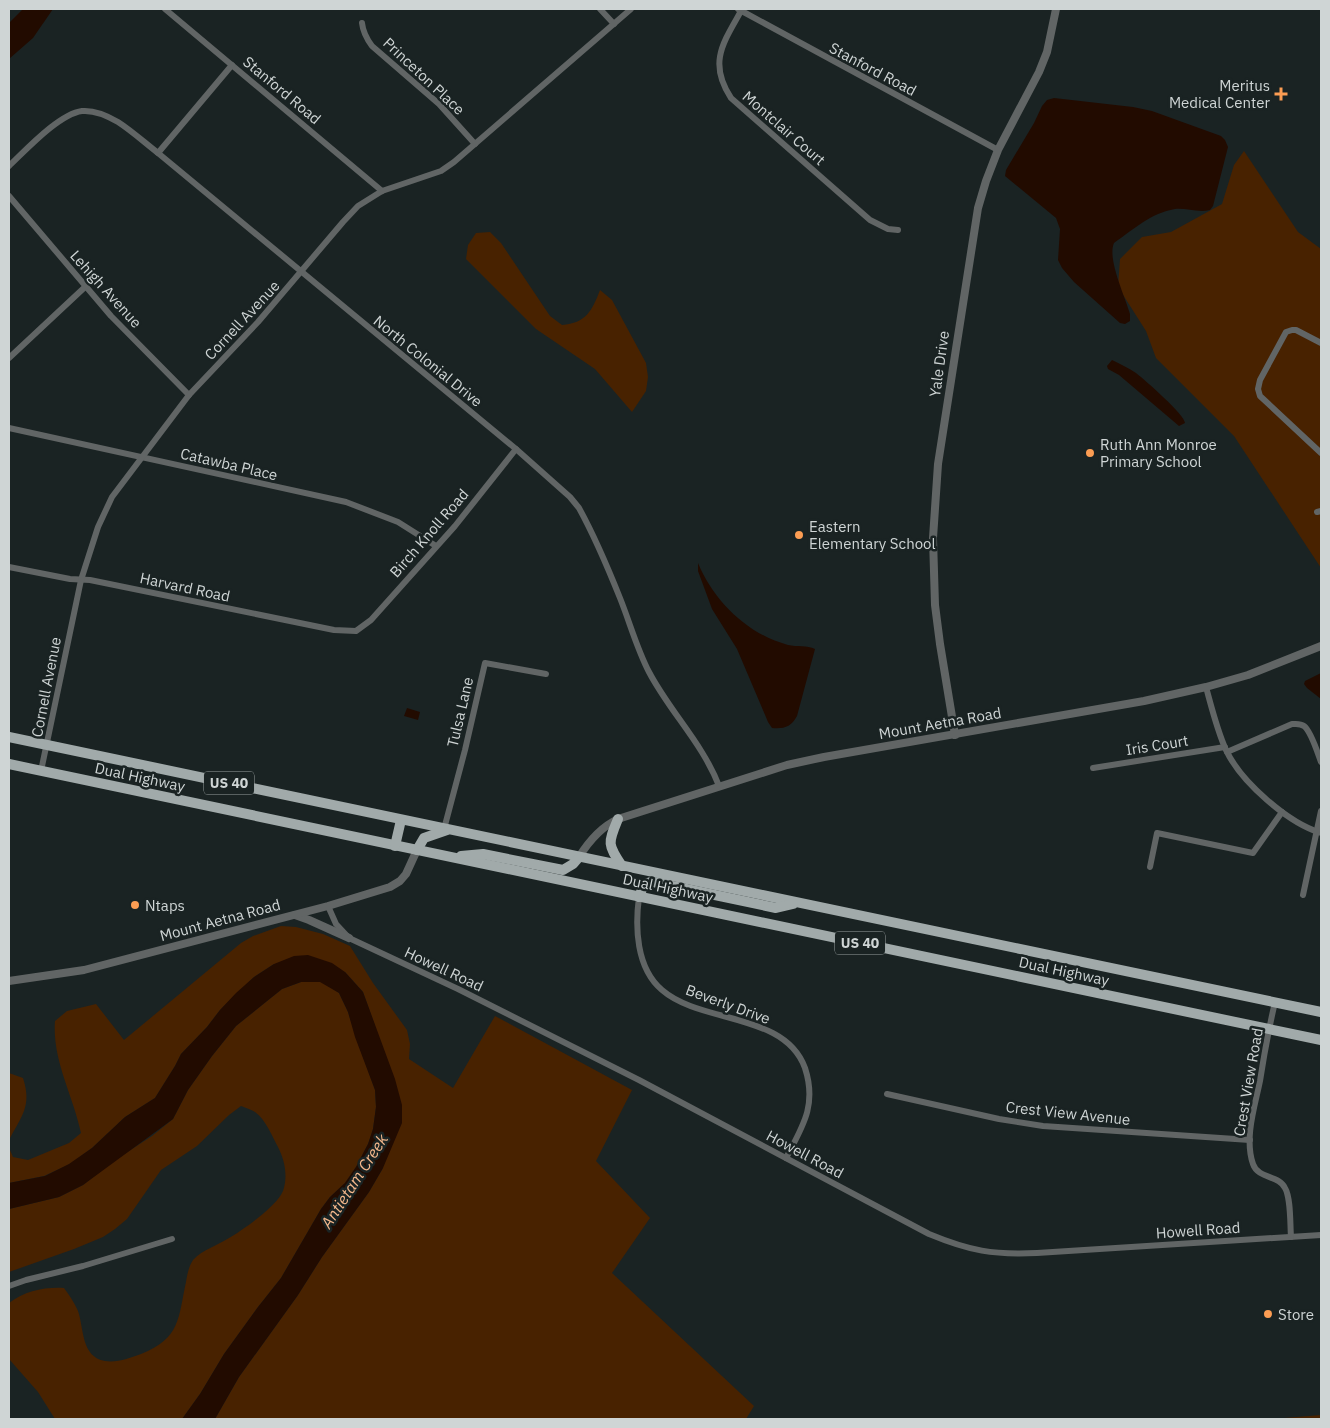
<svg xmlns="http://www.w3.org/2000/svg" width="1330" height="1428" font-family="'IBM Plex Sans',sans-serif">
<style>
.green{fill:#482200}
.water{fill:#220b00}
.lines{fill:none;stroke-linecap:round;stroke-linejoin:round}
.minor{stroke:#616565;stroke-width:6}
.tertiary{stroke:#616565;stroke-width:8}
.primary{stroke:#a1aaaa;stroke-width:10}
.poi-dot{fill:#fc9d53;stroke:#1a2323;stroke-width:2}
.labels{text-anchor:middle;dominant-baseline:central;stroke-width:5;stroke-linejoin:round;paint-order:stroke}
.shield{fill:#1a2323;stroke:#99a0a0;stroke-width:1}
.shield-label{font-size:14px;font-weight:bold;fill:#cfd5d5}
.street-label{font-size:15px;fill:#cfd5d5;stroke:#1a2323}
.poi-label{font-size:15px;fill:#cfd5d5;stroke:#1a2323;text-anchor:start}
.water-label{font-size:16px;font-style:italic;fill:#f5b88c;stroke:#1a2323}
</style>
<rect width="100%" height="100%" fill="#1a2323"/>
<g class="green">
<path d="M1244 151 1298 232 1321 249V568L1234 436 1156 358 1146 331 1118 287 1120 259 1142 237 1171 232 1222 204 1234 165Z"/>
<path d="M490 232 501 243 550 316 562 325C586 323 592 311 600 290L612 300 646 363 648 377 646 391 632 412 595 369 536 329 466 259 468 245 476 233Z"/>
<path d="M281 926 296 927 323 934 350 946 373 983 407 1030 410 1044 409 1059 453 1088 495 1016 632 1090 596 1161 650 1218 612 1273 754 1406 746 1419H215L239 1377 298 1295 322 1257 369 1192 383 1168 375 1026 363 992 345 972 274 964 254 977 220 1010 207 1027 181 1054 175 1066 155 1098 125 1117 92 1148 70 1164 44 1176 9 1183V1148L13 1157 28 1160 69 1143 81 1133C73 1095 52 1060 55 1021L67 1011 96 1004 124 1040 241 943 253 936Z"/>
<path d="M321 981 339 993 348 1012 356 1037 375 1090 376 1107 373 1129 368 1144 356 1167 345 1183 330 1197 321 1209 281 1278 258 1307 224 1354 200 1394 182 1419H55L38 1392 9 1359V1303C25 1291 44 1287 64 1288 70 1296 74 1302 78 1311 84 1328 81 1357 105 1361 117 1363 130 1358 141 1354 181 1338 178 1318 186 1282 187 1275 189 1266 193 1260 202 1250 218 1245 229 1238 243 1230 277 1206 283 1191 288 1176 285 1161 278 1147 272 1136 266 1120 255 1112 252 1110 246 1108 241 1106L229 1115 197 1146 161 1170 127 1219 115 1229 103 1237 74 1249 9 1272V1209L59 1197 83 1185 112 1162 152 1136 173 1119 188 1090 212 1056 236 1026 282 989 301 982Z"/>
<path d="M9 1073 23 1078C32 1106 22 1115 9 1140Z"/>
<path d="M1321 1415V1419H1272Z"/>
</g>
<g class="water">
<path d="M23 9H53L33 38 9 59V23Z"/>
<path d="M1054 98 1133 107 1152 111 1221 136 1225 140 1228 147 1213 206 1210 210C1198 213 1187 208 1175 209 1151 213 1134 229 1114 243 1107 259 1125 296 1130 314V321L1125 324 1120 323 1074 282 1062 268 1058 260 1060 229 1056 218 1005 176 1006 170 1034 123 1042 106 1047 100Z"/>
<path d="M1112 360C1120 364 1129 368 1136 373 1145 380 1185 415 1185 423L1179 426 1119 375 1108 369 1107 366Z"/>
<path d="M698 563C714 601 747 634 788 645 797 647 807 645 815 649L797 716C791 727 784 729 772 728L768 722 737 649 712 609 698 571Z"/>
<path d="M1321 673V699L1307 688 1304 684 1305 681Z"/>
<path d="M407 708 420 712 418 720 404 716Z"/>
<path d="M308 955 332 963 345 972 363 992 395 1079 402 1105V1123L383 1168 369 1192 322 1257 298 1295 239 1377 215 1419H182L200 1394 224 1354 258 1307 281 1278 321 1209 330 1197 345 1183 356 1167 368 1144 373 1129 376 1107 375 1090 355 1037 348 1012 339 993 320 982H301L282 989 236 1026 212 1056 188 1090 173 1119 83 1185 59 1197 9 1209V1183L45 1176 69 1164 92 1148 125 1117 155 1098 175 1066 181 1054 207 1027 220 1010 236 993 254 977 274 964 294 956Z"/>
</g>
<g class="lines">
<g class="minor">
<path d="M165 9 382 191"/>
<path d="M600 9 614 24"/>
<path d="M738 9 998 150"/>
<path d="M741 11C723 43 708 63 731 98L870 220 888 229 898 230"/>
<path d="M362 23C363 32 366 38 372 46L439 104 475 144"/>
<path d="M158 153 232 65"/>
<path d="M9 166C26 150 59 114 82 111 94 110 108 116 118 122 132 131 145 143 158 153L516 449 570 497 579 508C595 537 608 568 620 598 630 623 637 649 649 672 670 712 703 744 719 786"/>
<path d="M9 196 111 316 189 395"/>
<path d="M1321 343 1296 330H1292L1286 332 1260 380 1258 389 1260 396 1321 453"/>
<path d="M9 358 85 287"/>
<path d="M9 428 346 502 398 522 436 546"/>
<path d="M1317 512 1321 511"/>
<path d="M9 567 70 579 90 580 334 630 356 631 371 620 455 526 516 449"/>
<path d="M1206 687C1212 709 1217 730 1226 750 1241 782 1288 823 1321 833"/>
<path d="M1227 752 1292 724C1296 724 1300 723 1304 726 1311 731 1318 754 1321 762"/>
<path d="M1093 768 1225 747"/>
<path d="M41 771 81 580 98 527 112 497 189 395 258 322 343 222 358 206 382 191 441 171 454 162 631 9"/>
<path d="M444 829 465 750 485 663 546 674"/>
<path d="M1150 867 1157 833 1253 853 1282 812"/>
<path d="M1303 895 1321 811"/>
<path d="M639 897C635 927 636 968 662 990 701 1024 785 1012 805 1068 817 1105 803 1126 786 1158"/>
<path d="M328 906 336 924 349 938 458 989 639 1080 929 1234C970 1251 993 1255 1037 1253L1321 1235"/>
<path d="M1275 1002C1269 1028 1264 1055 1260 1081 1255 1106 1244 1138 1253 1164 1258 1179 1279 1175 1285 1188 1291 1198 1290 1224 1291 1237"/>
<path d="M887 1094 999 1119 1043 1126 1250 1140"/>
<path d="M9 1286 26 1280 83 1266 172 1239"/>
</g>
<g class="tertiary">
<path d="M955 735 940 644 935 605 933 538 938 464 978 208 986 181 998 150 1039 72 1047 52 1056 9"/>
<path d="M579 857C589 841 601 827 618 819L787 765 824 757 1144 701 1206 687 1248 675 1321 646"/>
<path d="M295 915 309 920 349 938"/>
<path d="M9 981 84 970 328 906 390 887 400 881 406 874 417 850"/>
</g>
<g class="primary">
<path d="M9 737 1321 1012"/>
<path d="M9 764 1321 1040"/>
<path d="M618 819C608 843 607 844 622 866"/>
<path d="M395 846 401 820"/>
<path d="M417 850 424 838 447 830"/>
<path d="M461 856 483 854 563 870 573 864 579 857"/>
<path d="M639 897C642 889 644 882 653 882L776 908 793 904"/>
</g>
</g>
<g class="poi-dot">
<path d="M1278.5 86.5h5v5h5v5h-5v5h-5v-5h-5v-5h5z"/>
<circle cx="1090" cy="453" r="5"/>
<circle cx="799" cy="535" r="5"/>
<circle cx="135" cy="905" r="5"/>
<circle cx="1268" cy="1314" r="5"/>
</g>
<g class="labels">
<g class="shield">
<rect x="204" y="771.5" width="50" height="23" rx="4"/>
<rect x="835" y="931.5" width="50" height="23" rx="4"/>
</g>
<g class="shield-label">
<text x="229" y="783">US 40</text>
<text x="860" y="943">US 40</text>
</g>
<g class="street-label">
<text transform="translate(873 69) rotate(28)">Stanford Road</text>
<text transform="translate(424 76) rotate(43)">Princeton Place</text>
<text transform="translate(282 90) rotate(40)">Stanford Road</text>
<text transform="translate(784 128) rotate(41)">Montclair Court</text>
<text transform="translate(106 289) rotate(48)">Lehigh Avenue</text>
<text transform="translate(242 320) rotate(-47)">Cornell Avenue</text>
<text transform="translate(428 361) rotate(39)">North Colonial Drive</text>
<text transform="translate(939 364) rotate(-82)">Yale Drive</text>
<text transform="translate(229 464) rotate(13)">Catawba Place</text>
<text transform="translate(429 533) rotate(-49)">Birch Knoll Road</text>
<text transform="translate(185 587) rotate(12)">Harvard Road</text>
<text transform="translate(46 687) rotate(-79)">Cornell Avenue</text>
<text transform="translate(460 712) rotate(-77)">Tulsa Lane</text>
<text transform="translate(940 723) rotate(-10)">Mount Aetna Road</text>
<text transform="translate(1157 745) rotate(-9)">Iris Court</text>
<text transform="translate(140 777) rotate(12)">Dual Highway</text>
<text transform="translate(668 888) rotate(12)">Dual Highway</text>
<text transform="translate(220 920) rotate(-15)">Mount Aetna Road</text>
<text transform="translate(444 969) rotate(25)">Howell Road</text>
<text transform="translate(1064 971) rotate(12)">Dual Highway</text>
<text transform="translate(728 1004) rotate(20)">Beverly Drive</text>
<text transform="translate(1248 1082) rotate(-80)">Crest View Road</text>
<text transform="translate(1068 1113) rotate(6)">Crest View Avenue</text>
<text transform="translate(805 1154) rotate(28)">Howell Road</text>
<text transform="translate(1198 1230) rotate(-4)">Howell Road</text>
</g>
<g class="poi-label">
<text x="1270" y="85" text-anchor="end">Meritus<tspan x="1270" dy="17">Medical Center</tspan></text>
<text x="1100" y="444">Ruth Ann Monroe<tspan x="1100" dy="17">Primary School</tspan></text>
<text x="809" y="526">Eastern<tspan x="809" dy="17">Elementary School</tspan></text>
<text x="145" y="905">Ntaps</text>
<text x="1278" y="1314">Store</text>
</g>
<g class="water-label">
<text transform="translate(354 1181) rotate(-57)">Antietam Creek</text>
</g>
</g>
<rect width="1330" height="1428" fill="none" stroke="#cfd5d5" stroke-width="20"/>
</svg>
